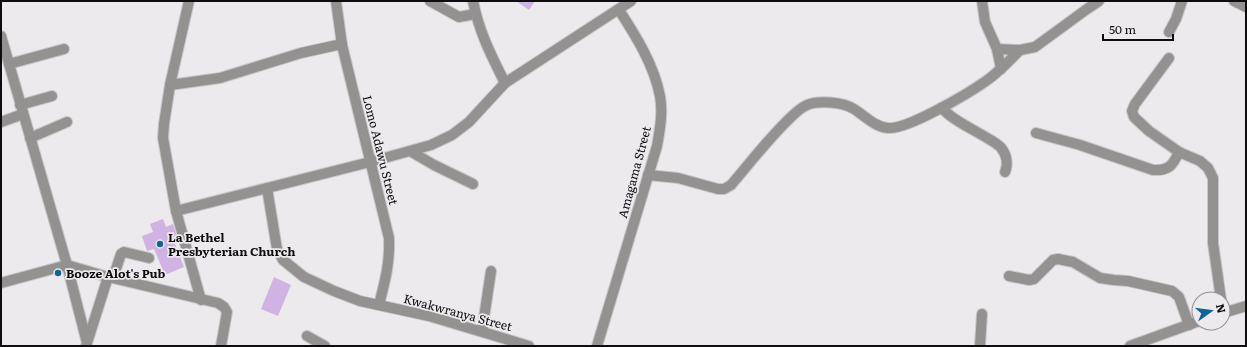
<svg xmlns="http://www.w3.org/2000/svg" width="1247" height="347" font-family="Literata,serif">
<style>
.building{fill:#d0b2e3}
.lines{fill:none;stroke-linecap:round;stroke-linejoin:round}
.minor-casing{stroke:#c9c6ca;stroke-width:12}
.minor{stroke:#949291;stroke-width:10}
.poi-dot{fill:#126495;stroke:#edeaee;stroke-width:1.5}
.labels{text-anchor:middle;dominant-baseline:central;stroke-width:3.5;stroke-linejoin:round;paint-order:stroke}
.street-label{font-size:12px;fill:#0d0c0e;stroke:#edeaee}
.poi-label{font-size:12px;font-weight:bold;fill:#0d0c0e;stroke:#edeaee;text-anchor:start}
</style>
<rect width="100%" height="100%" fill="#edeaee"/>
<g class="building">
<path d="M516 1H535L529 10Z"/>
<path d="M163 219 166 227 173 224 177 237 173 239 184 267 165 275 154 249 147 251 142 236 153 232 150 224Z"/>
<path d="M274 277 291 285 278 316 261 309Z"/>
</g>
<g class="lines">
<g class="minor-casing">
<g id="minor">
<path d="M189 1 170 85 164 124 163 138 176 211 201 300"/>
<path d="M336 1 342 45 389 238C390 263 385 281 379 305"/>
<path d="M430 1 459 17 475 14"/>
<path d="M473 1C479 32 491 55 505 83"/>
<path d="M982 1 985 22 997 49 1001 69"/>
<path d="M1234 1 1246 7"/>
<path d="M1169 32 1176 19 1182 1"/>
<path d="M1 36 67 265 87 343 86 346"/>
<path d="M997 49 1020 50 1035 47 1087 9 1099 1"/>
<path d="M1169 58 1135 104 1132 111 1134 117 1149 131 1179 152 1200 161 1208 168 1213 178V243L1221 299"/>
<path d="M9 64 64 49"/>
<path d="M170 85 220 78 301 53 342 44"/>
<path d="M20 105 52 96"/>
<path d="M941 108C945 111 950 116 955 119 964 126 998 142 1002 149 1007 156 1008 165 1005 172"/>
<path d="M1 122 23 114"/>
<path d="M1036 133 1080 145 1153 170C1169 171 1173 165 1179 152"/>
<path d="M30 138 67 122"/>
<path d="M410 151 434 165 473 184"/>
<path d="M648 175 678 178 718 189H724L731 185C749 164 766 142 785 123 792 116 798 109 807 105 818 100 843 102 854 109 865 116 875 127 888 128 907 130 969 93 986 81 999 72 1009 61 1020 50"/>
<path d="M267 188 277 249 283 260 304 277 334 291 360 301 429 316 529 346"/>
<path d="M176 211 370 162 431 145 452 135 469 122 505 83 631 1"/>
<path d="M1009 276 1029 280 1034 279 1053 260 1058 259 1073 262 1100 278 1114 280 1128 281 1172 291 1179 297 1189 325"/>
<path d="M113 278 121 254 124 252 149 258"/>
<path d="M1 283 67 265 108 277 218 303 224 307 227 312 221 346"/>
<path d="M1223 313 1246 306"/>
<path d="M482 331 491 271"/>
<path d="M307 336 325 346"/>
<path d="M87 343 108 277"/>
<path d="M597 346 657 146C660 129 663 113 660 96 654 65 636 36 619 10"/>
<path d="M980 346 982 314"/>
<path d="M1130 346 1199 321"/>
</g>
</g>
<use href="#minor" class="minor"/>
</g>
<g class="poi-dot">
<circle cx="160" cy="244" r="4"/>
<circle cx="58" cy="273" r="4"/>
</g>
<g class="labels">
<g class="street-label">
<text transform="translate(381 150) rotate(76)">Lomo Adawu Street</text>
<text transform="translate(634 172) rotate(-75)">Amagama Street</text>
<text transform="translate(458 312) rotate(15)">Kwakwranya Street</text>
</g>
<g class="poi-label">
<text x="168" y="237">La Bethel<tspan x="168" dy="14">Presbyterian Church</tspan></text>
<text x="66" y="273">Booze Alot's Pub</text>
</g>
</g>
<rect width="1247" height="347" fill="none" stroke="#0d0c0e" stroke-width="4"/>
<g transform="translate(1211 311) rotate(76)"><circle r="19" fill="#edeaee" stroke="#939194"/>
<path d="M0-3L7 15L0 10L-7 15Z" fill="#126495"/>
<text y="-6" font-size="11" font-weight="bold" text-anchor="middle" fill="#0d0c0e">N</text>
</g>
<path d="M1103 34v6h70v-6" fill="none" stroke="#0d0c0e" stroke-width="2"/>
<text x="1109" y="34" font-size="12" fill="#0d0c0e" stroke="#edeaee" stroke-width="3" paint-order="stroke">50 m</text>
</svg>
